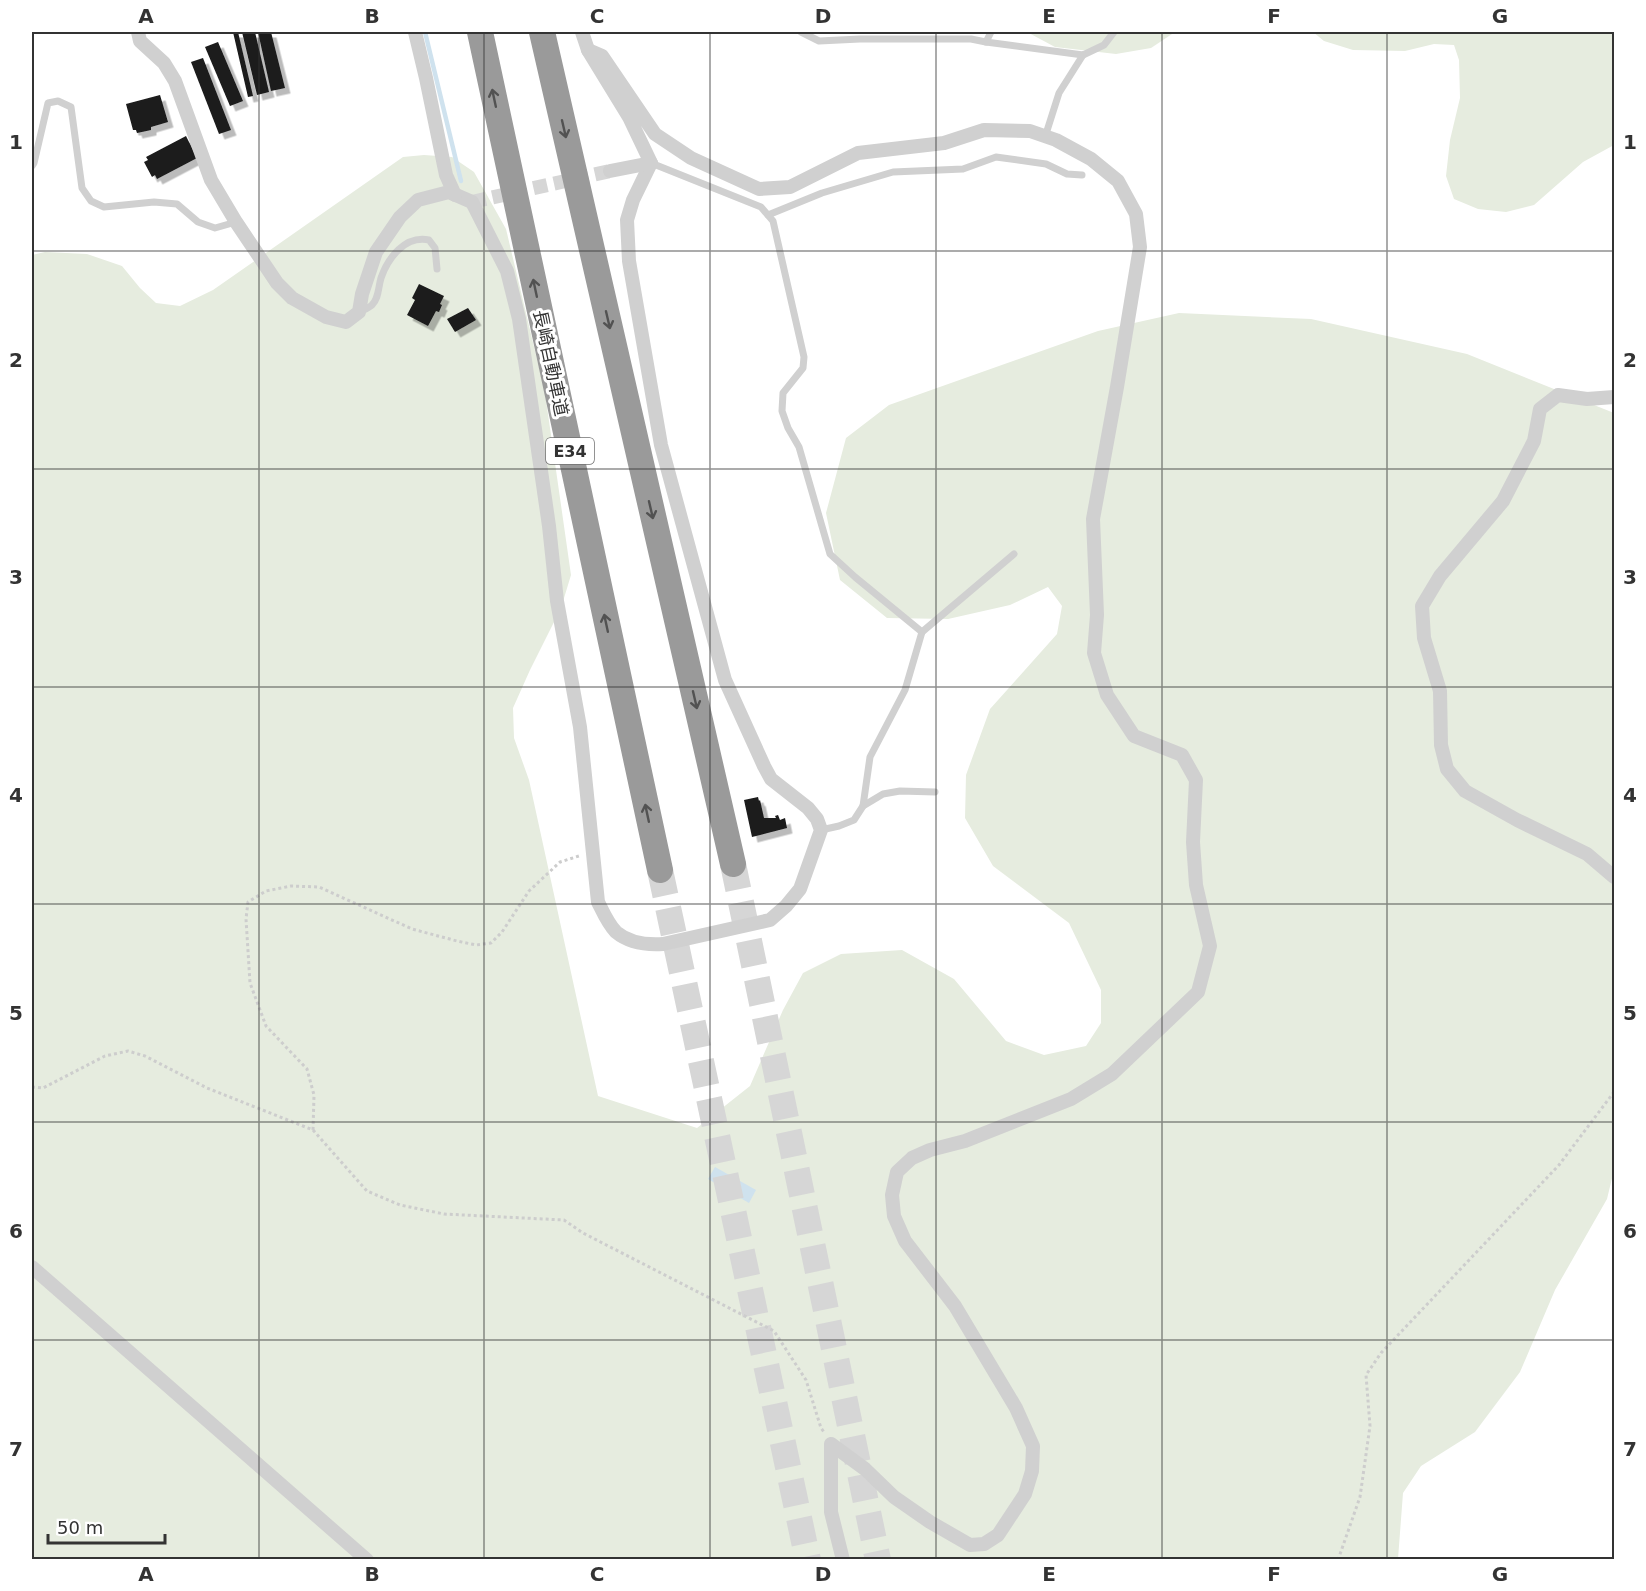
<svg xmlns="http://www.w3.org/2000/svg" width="1646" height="1591" font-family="'DejaVu Sans','Noto Sans JP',sans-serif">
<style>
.green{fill:#e6ecdf}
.water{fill:#cfe2ee}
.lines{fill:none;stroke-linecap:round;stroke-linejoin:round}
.stream{stroke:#cfe2ee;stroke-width:4.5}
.building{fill:#1a1a1a;filter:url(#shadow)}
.minor-tunnel{stroke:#d6d6d6;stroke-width:14;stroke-dasharray:14 7;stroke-linecap:butt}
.motorway-tunnel{stroke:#d6d6d6;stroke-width:26;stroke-dasharray:26 13;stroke-linecap:butt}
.path{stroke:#cdcdcd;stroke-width:3;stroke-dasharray:3 3;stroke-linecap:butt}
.service{stroke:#d0d0d0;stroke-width:7}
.minor{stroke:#d0d0d0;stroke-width:14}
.motorway{stroke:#9a9a9a;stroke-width:26}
.oneway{stroke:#525252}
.grid{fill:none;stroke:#333;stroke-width:1.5;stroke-opacity:0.55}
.labels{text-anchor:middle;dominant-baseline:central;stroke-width:6;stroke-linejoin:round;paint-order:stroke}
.shield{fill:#fff;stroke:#707070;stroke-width:1.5}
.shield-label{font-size:16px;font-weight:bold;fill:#333}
.street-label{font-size:18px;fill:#333;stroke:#fff}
.neatline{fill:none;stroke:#333;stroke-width:2}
.grid-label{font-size:20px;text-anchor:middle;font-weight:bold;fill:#333}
</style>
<defs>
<filter id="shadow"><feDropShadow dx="5.5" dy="5.5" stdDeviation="0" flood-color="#0004"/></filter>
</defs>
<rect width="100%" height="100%" fill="#fff"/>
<g class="green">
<path d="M1027 32H1175L1151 48 1116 54 1055 47Z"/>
<path d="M1313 32H1614V145L1583 162 1534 205 1506 212 1478 209 1454 199 1446 176 1450 140 1460 98 1459 60 1454 45 1434 44 1405 51 1353 50 1324 41Z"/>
<path d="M424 155 452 157 474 172 506 229 545 393 571 575 561 608 530 670 513 708 514 738 529 780 598 1096 697 1128 750 1086 783 1010 803 973 841 954 902 950 954 979 1006 1041 1044 1055 1086 1046 1101 1023V990L1069 923 993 866 965 818 966 775 990 709 1057 634 1062 606 1048 587 1010 605 948 619 887 618 840 580 826 513 846 438 889 405 1098 331 1179 313 1311 319 1467 354 1614 413V1170L1607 1199 1555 1290 1520 1372 1475 1432 1421 1466 1403 1493 1398 1559 32 1560V255L45 252 87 254 122 266 140 288 156 303 180 306 213 290 403 157Z"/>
</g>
<path class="water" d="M715 1167 756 1190 749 1203 708 1179Z"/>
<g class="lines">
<path class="stream" d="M425 32 461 181"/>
</g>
<g class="building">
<path d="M233 32H238L253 96 248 97Z"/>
<path d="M242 32H255L269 92 257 95Z"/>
<path d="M258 32H271L285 88 271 91Z"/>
<path d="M218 42 243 101 230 106 205 47Z"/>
<path d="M203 58 231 130 219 134 191 62Z"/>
<path d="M160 95 168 122 151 127V130L137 133 136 130H133L126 104Z"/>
<path d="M186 136 197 158 157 179 155 175 152 177 144 162 148 160 146 157Z"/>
<path d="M419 284 444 296 440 304 442 305 439 312 436 311 428 326 407 315 415 300 412 298Z"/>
<path d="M468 308 476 320 455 332 447 319Z"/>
<path d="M758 797 759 801 760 800 764 818H776L775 816 778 815 780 820 785 818 787 828 752 837 744 800Z"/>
</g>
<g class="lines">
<path class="minor-tunnel" d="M472 202 610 171"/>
<g class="motorway-tunnel">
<path d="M733 864 878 1560"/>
<path d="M660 870 808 1560"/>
</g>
<g class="path">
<path d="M32 1087 43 1088 105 1056 128 1051 145 1056 207 1088 313 1130 314 1095 307 1069 266 1026 250 983 246 919 248 902 266 891 291 886 319 887 412 929 457 941 476 945 491 943 502 932 529 891 560 862 579 856"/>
<path d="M313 1130 367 1191 400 1205 444 1214 564 1220 583 1233 774 1331 806 1380 821 1428 824 1432"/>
<path d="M1338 1560 1360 1497 1370 1426 1366 1375 1381 1353 1559 1165 1614 1092"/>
</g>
<g class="service">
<path d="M801 32 819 41 860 39H971L986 42"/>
<path d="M991 32 986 42 1083 55 1104 45 1114 32"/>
<path d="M1045 137 1059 93 1083 55"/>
<path d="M651 163 761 207 773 221 804 357 803 368 783 393 782 411 788 428 799 447 830 554 855 577 922 632 1014 554"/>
<path d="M32 166 34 163 48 103 58 101 71 107 82 188 91 201 104 207 154 202 177 204 198 222 215 228 236 222"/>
<path d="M768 215 822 193 893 172 963 169 996 157 1046 164 1067 174 1082 175"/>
<path d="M359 312C363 310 369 308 372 305 379 298 378 288 381 278 388 258 405 235 429 240L435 248 437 269"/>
<path d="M863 806 883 794 900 791 935 792"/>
<path d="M821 830 839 826 854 820 863 806 870 757 905 690 922 632"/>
</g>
<g class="minor">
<path d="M138 32 140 41 164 63 175 81 211 180 236 222 277 283 292 298 326 317 346 322 359 312 362 294 376 252 400 217 418 200 449 192 472 202 507 271 519 319 549 526 557 601 580 727 598 902C603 912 608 924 616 932 629 943 647 945 663 944L770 920 786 906 800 889 821 830 817 819 808 808 771 779 764 766 725 680 661 445 629 261 627 220 633 200 651 163"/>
<path d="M415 32 426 78 446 175 455 195"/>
<path d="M582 32 588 50"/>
<path d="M610 171 651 163 629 117 588 50 602 56 655 134 691 158 759 189 790 187 858 153 944 143 984 130 1030 131 1056 140 1091 159 1118 181 1136 214 1140 247 1117 387 1093 519 1097 615 1094 653 1107 695 1134 736 1182 755 1196 780 1193 842 1196 885 1210 946 1198 992 1112 1074 1071 1099 965 1141 930 1150 912 1158 897 1172 892 1195 894 1216 905 1241 955 1306 1016 1408 1033 1446 1032 1471 1025 1494 998 1535 984 1544 970 1545 930 1522 894 1497 865 1469 831 1444V1512L843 1560"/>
<path d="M1614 397 1587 399 1558 395 1540 409 1534 441 1503 501 1440 576 1422 606 1424 638 1440 691 1441 745 1447 769 1465 791 1517 820 1587 854 1614 877"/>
<path d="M32 1267 367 1560"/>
</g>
<g class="motorway">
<path d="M480 32 660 870"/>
<path d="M542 32 733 864"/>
</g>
</g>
<defs><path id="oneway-shaft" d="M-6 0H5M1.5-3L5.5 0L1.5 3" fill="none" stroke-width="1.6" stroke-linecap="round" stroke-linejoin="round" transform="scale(1.5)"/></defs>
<g class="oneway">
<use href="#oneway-shaft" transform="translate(494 98) rotate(-102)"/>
<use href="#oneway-shaft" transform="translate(564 129) rotate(77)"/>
<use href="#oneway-shaft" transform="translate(535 288) rotate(-102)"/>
<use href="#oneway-shaft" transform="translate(608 320) rotate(77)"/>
<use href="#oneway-shaft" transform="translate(651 510) rotate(77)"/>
<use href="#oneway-shaft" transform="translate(606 623) rotate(-102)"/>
<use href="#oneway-shaft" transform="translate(695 700) rotate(77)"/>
<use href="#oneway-shaft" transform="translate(647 813) rotate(-102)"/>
</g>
<path class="grid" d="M259 32V1560M484 32V1560M710 32V1560M936 32V1560M1162 32V1560M1387 32V1560M32 251H1614M32 469H1614M32 687H1614M32 904H1614M32 1122H1614M32 1340H1614"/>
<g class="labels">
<rect class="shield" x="546" y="438" width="48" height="26" rx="4.5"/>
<g class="shield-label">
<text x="570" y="451">E34</text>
</g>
<g class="street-label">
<text transform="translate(551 363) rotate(78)">長崎自動車道</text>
</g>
</g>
<rect width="1646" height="1591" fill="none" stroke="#ffffff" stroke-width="66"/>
<path d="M48 1534v9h117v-9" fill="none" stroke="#333333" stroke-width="3"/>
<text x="57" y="1534" font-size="18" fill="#333333" stroke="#ffffff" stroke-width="4.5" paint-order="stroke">50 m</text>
<rect x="33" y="33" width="1580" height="1525" class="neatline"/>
<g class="grid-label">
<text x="146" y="23">A</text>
<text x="372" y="23">B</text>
<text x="597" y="23">C</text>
<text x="823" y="23">D</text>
<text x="1049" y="23">E</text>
<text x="1274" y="23">F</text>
<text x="1500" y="23">G</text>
<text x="16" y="149">1</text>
<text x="1630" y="149">1</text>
<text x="16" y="367">2</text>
<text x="1630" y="367">2</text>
<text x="16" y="584">3</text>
<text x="1630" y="584">3</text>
<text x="16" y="802">4</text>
<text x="1630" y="802">4</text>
<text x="16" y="1020">5</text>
<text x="1630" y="1020">5</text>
<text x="16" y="1238">6</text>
<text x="1630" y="1238">6</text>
<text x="16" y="1456">7</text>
<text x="1630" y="1456">7</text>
<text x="146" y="1581">A</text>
<text x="372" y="1581">B</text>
<text x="597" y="1581">C</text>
<text x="823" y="1581">D</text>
<text x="1049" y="1581">E</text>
<text x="1274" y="1581">F</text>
<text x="1500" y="1581">G</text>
</g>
</svg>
